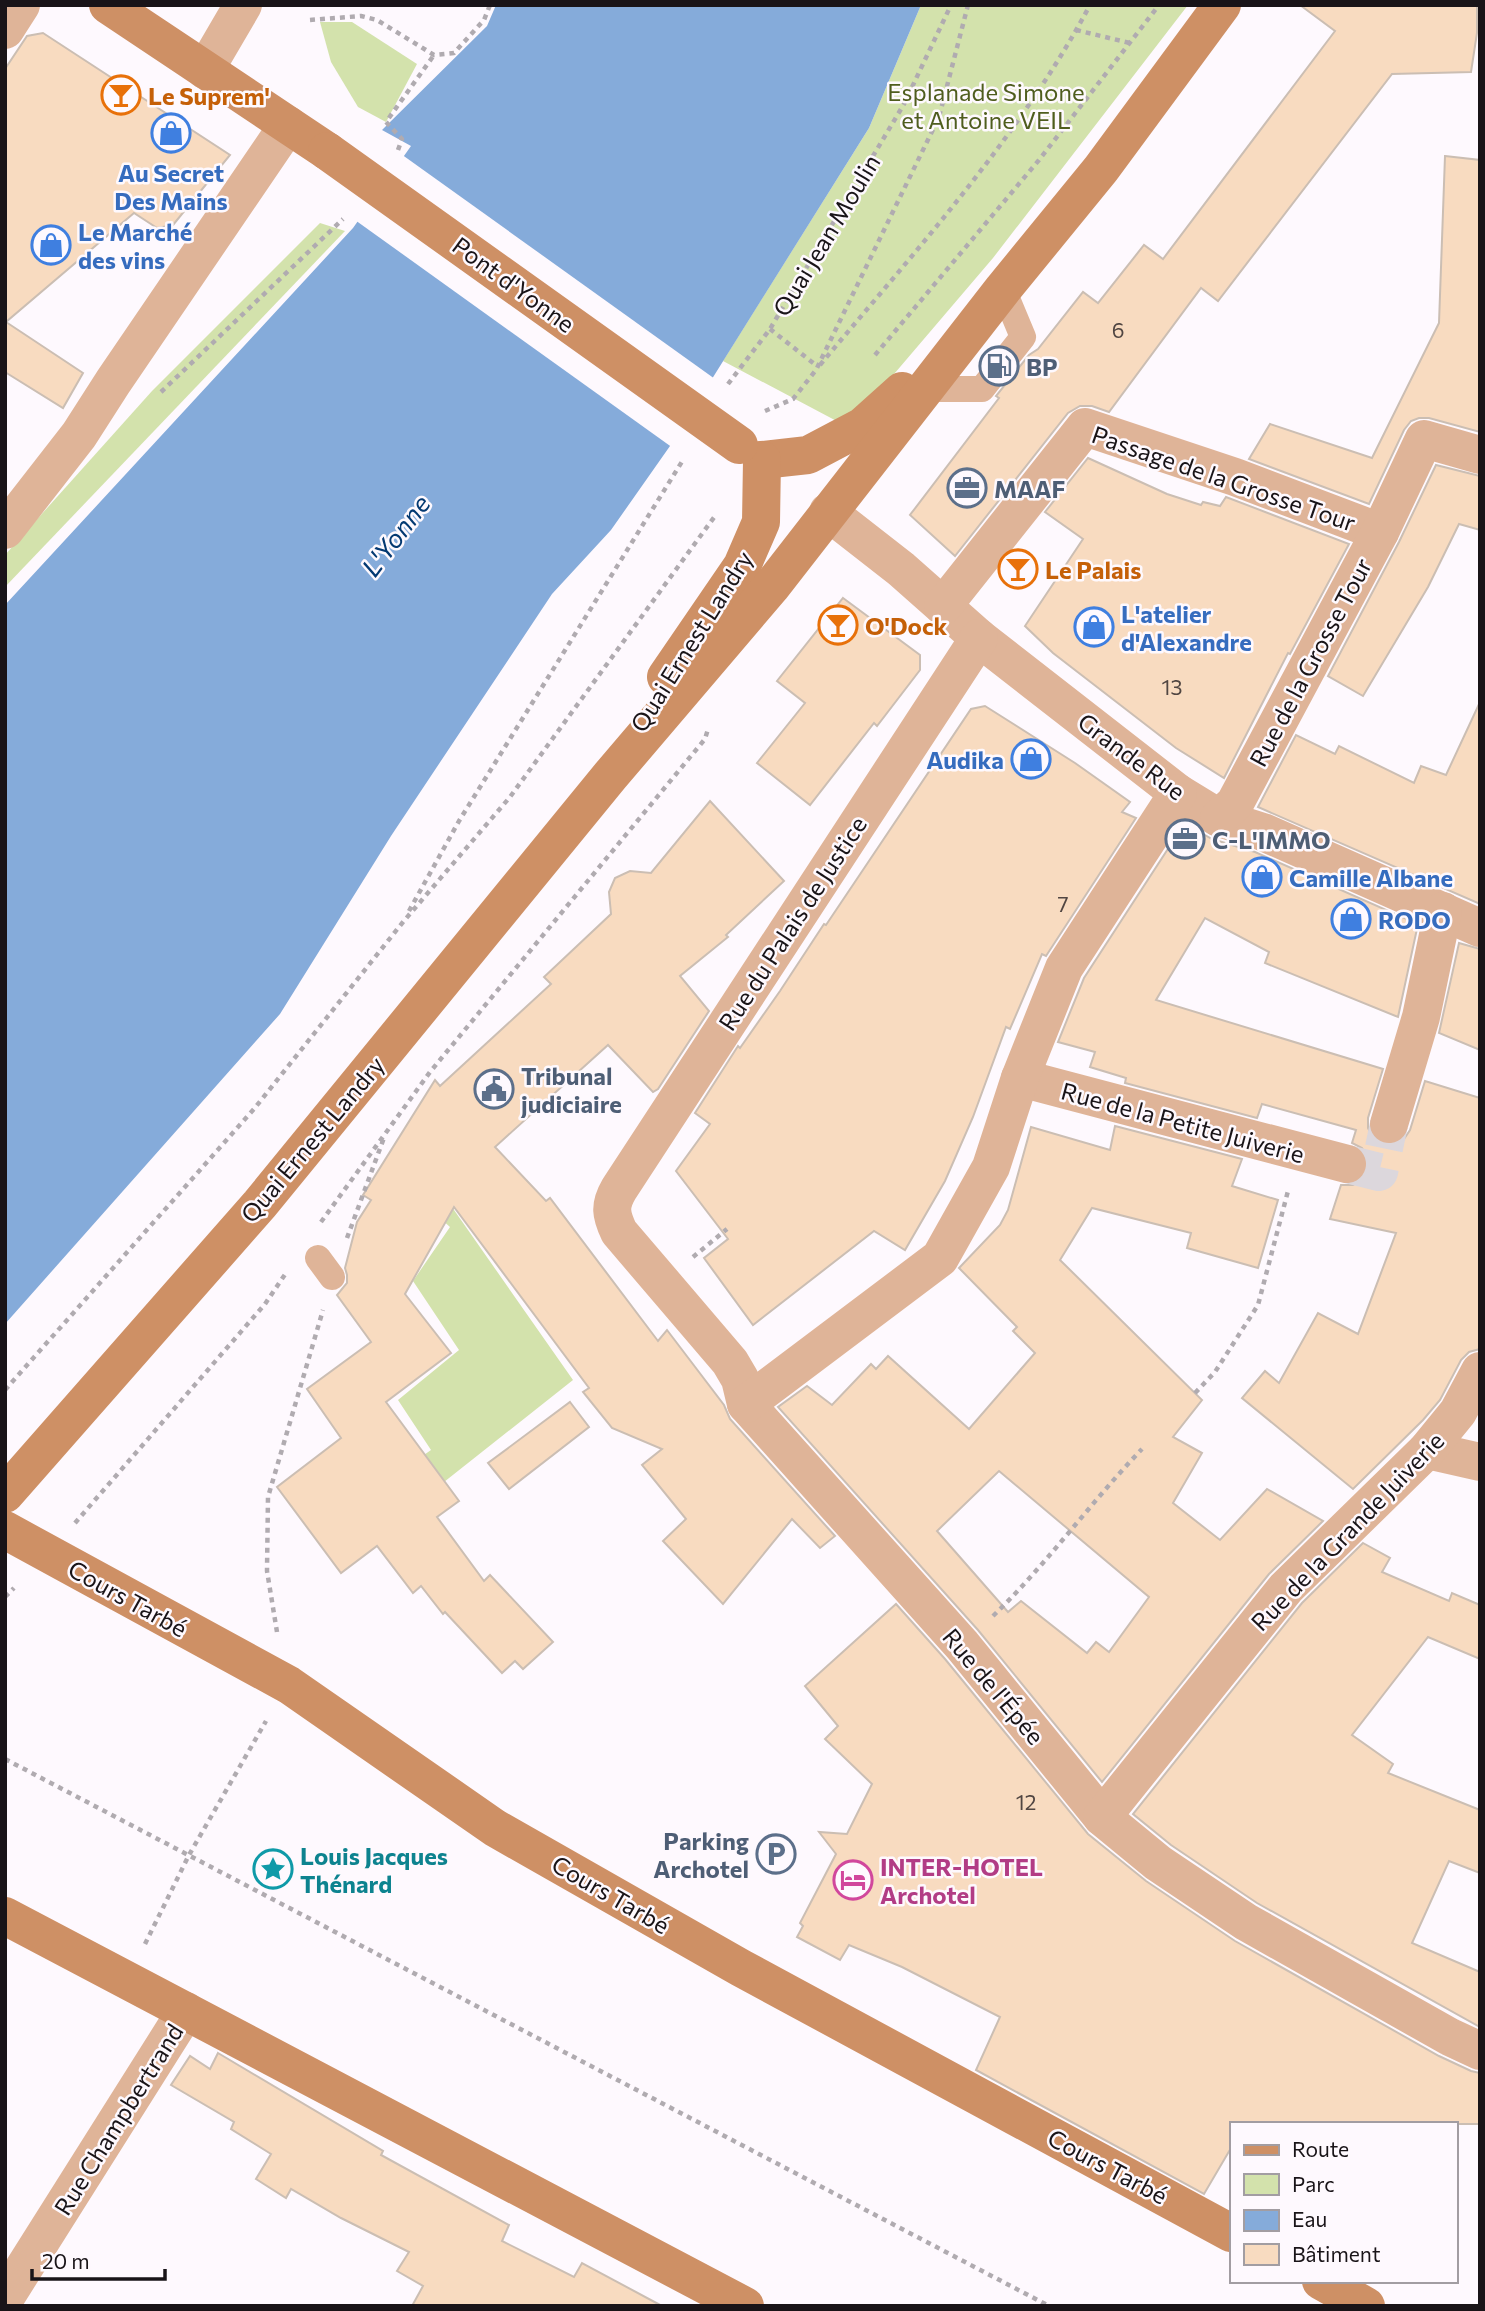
<svg xmlns="http://www.w3.org/2000/svg" width="1485" height="2311" font-family="Commissioner,sans-serif">
<style>
.green{fill:#d3e2ac}
.water{fill:#85abda}
.pier{fill:#fef9fe}
.building{fill:#f8dbc0;stroke:#cbbeb3;stroke-width:2;fill-rule:evenodd}
.lines{fill:none;stroke-linecap:round;stroke-linejoin:round}
.street-tunnel{stroke:#dcd7dc;stroke-width:38;stroke-dasharray:38 19;stroke-linecap:butt}
.path{stroke:#b0abb0;stroke-width:4.5;stroke-dasharray:5 5;stroke-linecap:butt}
.lane{stroke:#dfb498;stroke-width:26}
.street{stroke:#dfb498;stroke-width:38}
.secondary{stroke:#ce9065;stroke-width:38}
.secondary-bridge{stroke:#ce9065;stroke-width:38}
.labels{text-anchor:middle;dominant-baseline:central;stroke-width:5;stroke-linejoin:round;paint-order:stroke}
.number-label{font-size:21px;fill:#514642}
.park-label{font-size:24px;fill:#4f5d1e;stroke:#fef9fe}
.food-label{font-size:24px;font-weight:bold;fill:#c56008;stroke:#fef9fe;text-anchor:start}
.shop-label{font-size:24px;font-weight:bold;fill:#366cbe;stroke:#fef9fe;text-anchor:start}
.street-label{font-size:24px;fill:#191418;stroke:#fef9fe}
.service-label{font-size:24px;font-weight:bold;fill:#4e5e75;stroke:#fef9fe;text-anchor:start}
.culture-label{font-size:24px;font-weight:bold;fill:#0d838f;stroke:#fef9fe;text-anchor:start}
.hotel-label{font-size:24px;font-weight:bold;fill:#b23c85;stroke:#fef9fe;text-anchor:start}
.water-label{font-size:26px;font-style:italic;fill:#033972;stroke:#fef9fe}
</style>
<rect width="100%" height="100%" fill="#fef9fe"/>
<g class="green">
<path d="M921 5H1188L993 258 854 421 846 426 723 361 869 128Z"/>
<path d="M320 22H352L417 64 386 122 358 107 331 62Z"/>
<path d="M320 223 345 231 5 587V555L152 391Z"/>
<path d="M440 1190 573 1380 391 1524 367 1495 431 1450 398 1400 459 1350 413 1281 450 1227 430 1209Z"/>
</g>
<path class="water" d="M496 5H921L869 128 670 446 611 530 552 594 391 836 280 1014 5 1324V605L353 228 411 146 382 130 487 26Z"/>
<path class="pier" d="M401 154 715 379 673 448 355 220Z"/>
<g class="building">
<path d="M1300 5H1477V33L1471 72 1392 74 1218 301 1201 288 1109 412 1092 406H1080L1068 413 955 556 910 515 999 398 996 396 1029 355 1038 349 1083 292 1098 303 1144 245 1163 259 1335 31Z"/>
<path d="M43 33 230 155 173 225 157 228 134 213 6 322 83 373 63 408 5 372V69L27 36Z"/>
<path d="M1445 156 1480 160V432L1429 418H1419L1411 421 1404 430 1369 504 1249 459 1270 424 1372 458 1439 323Z"/>
<path d="M1088 458 1167 494 1201 505 1203 502 1220 506 1226 497 1349 544 1290 654 1288 653 1224 778 1176 748 1053 653 1025 626 1083 539 1045 512Z"/>
<path d="M1436 465 1480 476V530L1459 524 1428 587 1363 696 1328 676 1399 542Z"/>
<path d="M843 598 920 655V670L877 726 874 723 810 805 757 763 805 703 777 681Z"/>
<path d="M1480 702V904L1258 807 1296 735 1335 754 1339 746 1414 783 1421 766 1446 775Z"/>
<path d="M985 706 1075 763 1130 802 1122 812 1136 818 1046 956 1042 954 1010 1029 1006 1027 973 1117 945 1181 905 1250 874 1231 753 1325 704 1258 728 1239 676 1171 710 1124 695 1113 738 1046 740 1048 780 991 824 924 826 925 971 709Z"/>
<path d="M710 801 784 881 726 935 728 937 680 976 709 1011 658 1089 653 1092 608 1045 495 1147 546 1201 550 1198 658 1341 667 1330 724 1405 730 1419 835 1536 820 1548 792 1519 723 1604 663 1541 686 1519 642 1465 662 1449 612 1428 583 1392 589 1388 454 1207 405 1294 451 1353 386 1402 459 1501 437 1517 484 1581 490 1575 553 1642 523 1669 515 1661 502 1673 445 1612 443 1614 421 1586 413 1593 377 1546 341 1573 277 1487 341 1438 307 1389 371 1342 337 1295 347 1283V1275L345 1268 357 1222 371 1200 363 1195 435 1080 440 1086 551 984 544 977 611 914 609 892 615 878 630 871 651 873Z"/>
<path d="M1191 827 1212 839 1255 852 1418 924 1398 1017 1265 963 1269 952 1205 918 1156 1000 1383 1069 1368 1118V1128L1373 1138 1382 1145H1395L1404 1139 1410 1130 1425 1081 1480 1098V1349L1469 1352 1461 1360 1440 1400 1423 1420 1353 1489 1242 1398 1265 1371 1279 1383 1318 1313 1358 1334 1396 1233 1330 1219 1341 1185H1353L1363 1179 1368 1170V1158L1362 1148 1352 1143 1356 1130 1262 1104 1257 1118 1125 1083 1126 1078 1090 1067 1095 1052 1058 1042 1084 978 1177 835Z"/>
<path d="M1459 943 1480 949V1050L1439 1033Z"/>
<path d="M1115 1126 1242 1159 1232 1186 1278 1200 1258 1268 1187 1248 1191 1233 1092 1208 1060 1260 1202 1400 1173 1437 1202 1453 1173 1503 1220 1540 1267 1489 1323 1521 1269 1574 1102 1782 978 1630 778 1407 807 1386 832 1405 871 1364 876 1369 888 1356 969 1429 1035 1353 1013 1331 1017 1327 959 1268 1000 1225 1008 1210 1031 1127 1110 1150ZM999 1471 1149 1597 1109 1652 1096 1642 1087 1653 1021 1601 1008 1612 937 1531Z"/>
<path d="M570 1402 589 1427 509 1489 488 1463Z"/>
<path d="M1363 1543 1390 1558 1382 1572 1449 1601 1452 1593 1480 1605V1659L1428 1637 1352 1735 1393 1764 1388 1773 1480 1810V1873L1449 1861 1412 1943 1480 1972V2027L1257 1903 1171 1845 1133 1814 1302 1603Z"/>
<path d="M896 1604 945 1659 1088 1834 1146 1881 1235 1941 1439 2056 1471 2071 1480 2073V2124H1231V2148L1204 2194 976 2070 1000 2017 902 1967 849 1945 840 1960 797 1937 803 1926 800 1923 836 1854 819 1832 847 1834 872 1784 825 1739 838 1726 805 1686Z"/>
<path d="M218 2053 383 2151 381 2155 509 2225 502 2241 574 2277 582 2263 662 2306H412L423 2286 397 2271 409 2252 341 2218 291 2189 286 2198 256 2179 271 2154 231 2129 234 2122 171 2085 190 2056 210 2069Z"/>
</g>
<g class="lines">
<path class="street-tunnel" d="M1347 1164 1379 1172 1389 1124"/>
<g class="path">
<path d="M310 20 361 16 377 20 434 55 454 53 484 20 490 5"/>
<path d="M1076 30 1130 43"/>
<path d="M398 150 402 139 386 122 434 55"/>
<path d="M770 329 817 366"/>
<path d="M875 355 1039 160 1159 5"/>
<path d="M820 365C916 250 1019 138 1090 5"/>
<path d="M728 384 770 329 904 104 951 5"/>
<path d="M161 392 343 219"/>
<path d="M765 411 793 399 816 370 939 117 968 5"/>
<path d="M409 911 459 821 683 460"/>
<path d="M321 1222 430 1072 705 739 708 729"/>
<path d="M347 1238 385 1135"/>
<path d="M693 1257 727 1229"/>
<path d="M5 1390 254 1109 403 922 510 797 715 516"/>
<path d="M1195 1393 1215 1372 1258 1305 1288 1191"/>
<path d="M75 1523 265 1304 286 1273"/>
<path d="M5 1597 14 1588"/>
<path d="M993 1616C1047 1564 1090 1503 1142 1449"/>
<path d="M277 1632 267 1571 268 1497 323 1310"/>
<path d="M5 1759 1049 2306"/>
<path d="M145 1944 189 1855 266 1721"/>
</g>
<g class="lane">
<path d="M926 389H982L1023 337 1003 289"/>
<path d="M318 1258 332 1277"/>
</g>
<g class="street">
<path d="M5 30 21 5"/>
<path d="M205 70 243 5"/>
<path d="M828 512 901 569 979 638 1178 793 1219 818 1263 832 1480 928"/>
<path d="M5 530 79 435 113 382 288 125"/>
<path d="M943 606 1085 427 1235 477 1380 532"/>
<path d="M979 638 619 1189C609 1206 611 1215 619 1232L730 1362 740 1379 746 1404 962 1645 1102 1817 1158 1863 1246 1922 1450 2037 1480 2051"/>
<path d="M1219 818 1235 803 1380 532 1424 439 1480 455"/>
<path d="M1020 1078 1347 1164"/>
<path d="M1389 1124 1421 1017 1443 911"/>
<path d="M746 1404 940 1258 991 1167 1020 1078 1064 968 1178 793"/>
<path d="M1427 1450 1480 1462"/>
<path d="M1102 1817 1286 1588 1427 1450 1458 1412 1480 1371"/>
<path d="M5 2298 186 2011"/>
</g>
<g class="secondary">
<path d="M108 5 327 151"/>
<path d="M762 460 808 455 863 426 902 391"/>
<path d="M666 677 742 566 761 522 762 460"/>
<path d="M5 1494 260 1204 610 776 771 587 1003 289 1101 169 1222 5"/>
<path d="M5 1530 289 1685 495 1828 741 1968 1231 2233"/>
<path d="M5 1916 745 2306"/>
<path d="M1321 2281 1366 2306"/>
</g>
<path class="secondary-bridge" d="M327 151 739 445"/>
</g>
<defs>
<g id="bar-ring" transform="scale(2.0125)"><circle r="9.5" fill="#fef9fe" stroke="#e8710a" stroke-width="1.5"/><path d="M-6-5H6L.8 .8V4.5H3.5V6h-7V4.5H-.8V.8Z" fill="#e8710a"/></g>
<g id="shop-ring" transform="scale(2.0125)"><circle r="9.5" fill="#fef9fe" stroke="#3f7fe0" stroke-width="1.5"/><path d="M-5-2.5h2.3a2.7 3.5 0 0 1 5.4 0H5L5.5 6h-11ZM-1.5-2.5h3a1.5 2.3 0 0 0-3 0Z" fill="#3f7fe0"/></g>
<g id="fuel-ring" transform="scale(2.0125)"><circle r="9.5" fill="#fef9fe" stroke="#5c6f8a" stroke-width="1.5"/><path d="M-5.5-6h7V0h2V4h1.3V-2.5L3-4.5l.8-.8L6-3V5H2.5V1h-1V6h-7ZM-4.2-4.7v3.2H.2V-4.7Z" fill="#5c6f8a"/></g>
<g id="office-ring" transform="scale(2.0125)"><circle r="9.5" fill="#fef9fe" stroke="#5c6f8a" stroke-width="1.5"/><path d="M-6-3h4V-5.5h4V-3h4V5H-6ZM-1-4.5V-3h2v-1.5ZM-6 0V1H6V0Z" fill="#5c6f8a"/></g>
<g id="civic-ring" transform="scale(2.0125)"><circle r="9.5" fill="#fef9fe" stroke="#5c6f8a" stroke-width="1.5"/><path d="M-.6-6.5H3V-4.5H.6V-3L4-1V1h2V6H-6V1h2V-1L-.6-3ZM-1.2 2.5V6h2.4V2.5Z" fill="#5c6f8a"/></g>
<g id="parking-ring" transform="scale(2.0125)"><circle r="9.5" fill="#fef9fe" stroke="#5c6f8a" stroke-width="1.5"/><path d="M-3.5-5.5H1a3.5 3.5 0 0 1 0 7H-1V5.5H-3.5ZM-1-3.4V-.6H.8a1.4 1.4 0 0 0 0-2.8Z" fill="#5c6f8a"/></g>
<g id="sight-ring" transform="scale(2.0125)"><circle r="9.5" fill="#fef9fe" stroke="#0f9aa8" stroke-width="1.5"/><path d="M0-6L1.8-2.2L6-1.7L2.9 1.2L3.7 5.4L0 3.3L-3.7 5.4L-2.9 1.2L-6-1.7L-1.8-2.2Z" fill="#0f9aa8"/></g>
<g id="hotel-ring" transform="scale(2.0125)"><circle r="9.5" fill="#fef9fe" stroke="#d1479c" stroke-width="1.5"/><path d="M-6-4.5h1.5V1H6V5H4.5V3h-9V5H-6ZM-4 0a1.8 1.8 0 1 1 3.6 0ZM.5 0V-2.5h3Q6-2.5 6 0Z" fill="#d1479c"/></g>
</defs>
<g fill-rule="evenodd">
<use href="#bar-ring" x="121" y="95"/>
<use href="#shop-ring" x="171" y="133"/>
<use href="#shop-ring" x="51" y="245"/>
<use href="#fuel-ring" x="999" y="366"/>
<use href="#office-ring" x="967" y="488"/>
<use href="#bar-ring" x="1018" y="569"/>
<use href="#bar-ring" x="838" y="625"/>
<use href="#shop-ring" x="1094" y="627"/>
<use href="#shop-ring" x="1031" y="759"/>
<use href="#office-ring" x="1185" y="839"/>
<use href="#shop-ring" x="1262" y="877"/>
<use href="#shop-ring" x="1351" y="919"/>
<use href="#civic-ring" x="494" y="1089"/>
<use href="#parking-ring" x="776" y="1854"/>
<use href="#sight-ring" x="273" y="1869"/>
<use href="#hotel-ring" x="853" y="1880"/>
</g>
<g class="labels">
<g class="number-label">
<text x="1118" y="329">6</text>
<text x="1172" y="686">13</text>
<text x="1063" y="903">7</text>
<text x="1026" y="1801">12</text>
</g>
<g class="park-label">
<text x="986" y="91">Esplanade Simone<tspan x="986" dy="28">et Antoine VEIL</tspan></text>
</g>
<g class="food-label">
<text x="148" y="95">Le Suprem'</text>
<text x="1045" y="569">Le Palais</text>
<text x="865" y="625">O'Dock</text>
</g>
<g class="shop-label">
<text x="171" y="172" text-anchor="middle">Au Secret<tspan x="171" dy="28">Des Mains</tspan></text>
<text x="78" y="231">Le Marché<tspan x="78" dy="28">des vins</tspan></text>
<text x="1121" y="613">L'atelier<tspan x="1121" dy="28">d'Alexandre</tspan></text>
<text x="1004" y="759" text-anchor="end">Audika</text>
<text x="1289" y="877">Camille Albane</text>
<text x="1378" y="919">RODO</text>
</g>
<g class="street-label">
<text transform="translate(826 235) rotate(-59)">Quai Jean Moulin</text>
<text transform="translate(514 284) rotate(36)">Pont d'Yonne</text>
<text transform="translate(1224 478) rotate(19)">Passage de la Grosse Tour</text>
<text transform="translate(691 641) rotate(-58)">Quai Ernest Landry</text>
<text transform="translate(1310 662) rotate(-62)">Rue de la Grosse Tour</text>
<text transform="translate(1132 756) rotate(37)">Grande Rue</text>
<text transform="translate(792 923) rotate(-57)">Rue du Palais de Justice</text>
<text transform="translate(1183 1122) rotate(15)">Rue de la Petite Juiverie</text>
<text transform="translate(312 1139) rotate(-50)">Quai Ernest Landry</text>
<text transform="translate(1347 1531) rotate(-46)">Rue de la Grande Juiverie</text>
<text transform="translate(128 1598) rotate(29)">Cours Tarbé</text>
<text transform="translate(994 1686) rotate(50)">Rue de l'Épée</text>
<text transform="translate(611 1894) rotate(30)">Cours Tarbé</text>
<text transform="translate(118 2119) rotate(-58)">Rue Champbertrand</text>
<text transform="translate(1108 2166) rotate(28)">Cours Tarbé</text>
</g>
<g class="service-label">
<text x="1026" y="366">BP</text>
<text x="994" y="488">MAAF</text>
<text x="1212" y="839">C-L'IMMO</text>
<text x="521" y="1075">Tribunal<tspan x="521" dy="28">judiciaire</tspan></text>
<text x="749" y="1840" text-anchor="end">Parking<tspan x="749" dy="28">Archotel</tspan></text>
</g>
<g class="culture-label">
<text x="300" y="1855">Louis Jacques<tspan x="300" dy="28">Thénard</tspan></text>
</g>
<g class="hotel-label">
<text x="880" y="1866">INTER-HOTEL<tspan x="880" dy="28">Archotel</tspan></text>
</g>
<g class="water-label">
<text transform="translate(395 535) rotate(-53)">L'Yonne</text>
</g>
</g>
<rect width="1485" height="2311" fill="none" stroke="#191418" stroke-width="14"/>
<rect x="1230" y="2122" width="228" height="161" fill="#fef9fe" stroke="#a29da2" stroke-width="2"/>
<rect x="1244" y="2145" width="35" height="10" fill="#ce9065" stroke="#a29da2" stroke-width="2"/>
<text x="1292" y="2157" font-size="21" fill="#191418">Route</text>
<rect x="1244" y="2174" width="35" height="21" fill="#d3e2ac" stroke="#a29da2" stroke-width="2"/>
<text x="1292" y="2192" font-size="21" fill="#191418">Parc</text>
<rect x="1244" y="2210" width="35" height="21" fill="#85abda" stroke="#a29da2" stroke-width="2"/>
<text x="1292" y="2227" font-size="21" fill="#191418">Eau</text>
<rect x="1244" y="2244" width="35" height="21" fill="#f8dbc0" stroke="#a29da2" stroke-width="2"/>
<text x="1292" y="2262" font-size="21" fill="#191418">Bâtiment</text>
<path d="M32 2269v10h133v-10" fill="none" stroke="#191418" stroke-width="3.5"/>
<text x="42" y="2269" font-size="21" fill="#191418" stroke="#fef9fe" stroke-width="5" paint-order="stroke">20 m</text>
</svg>
